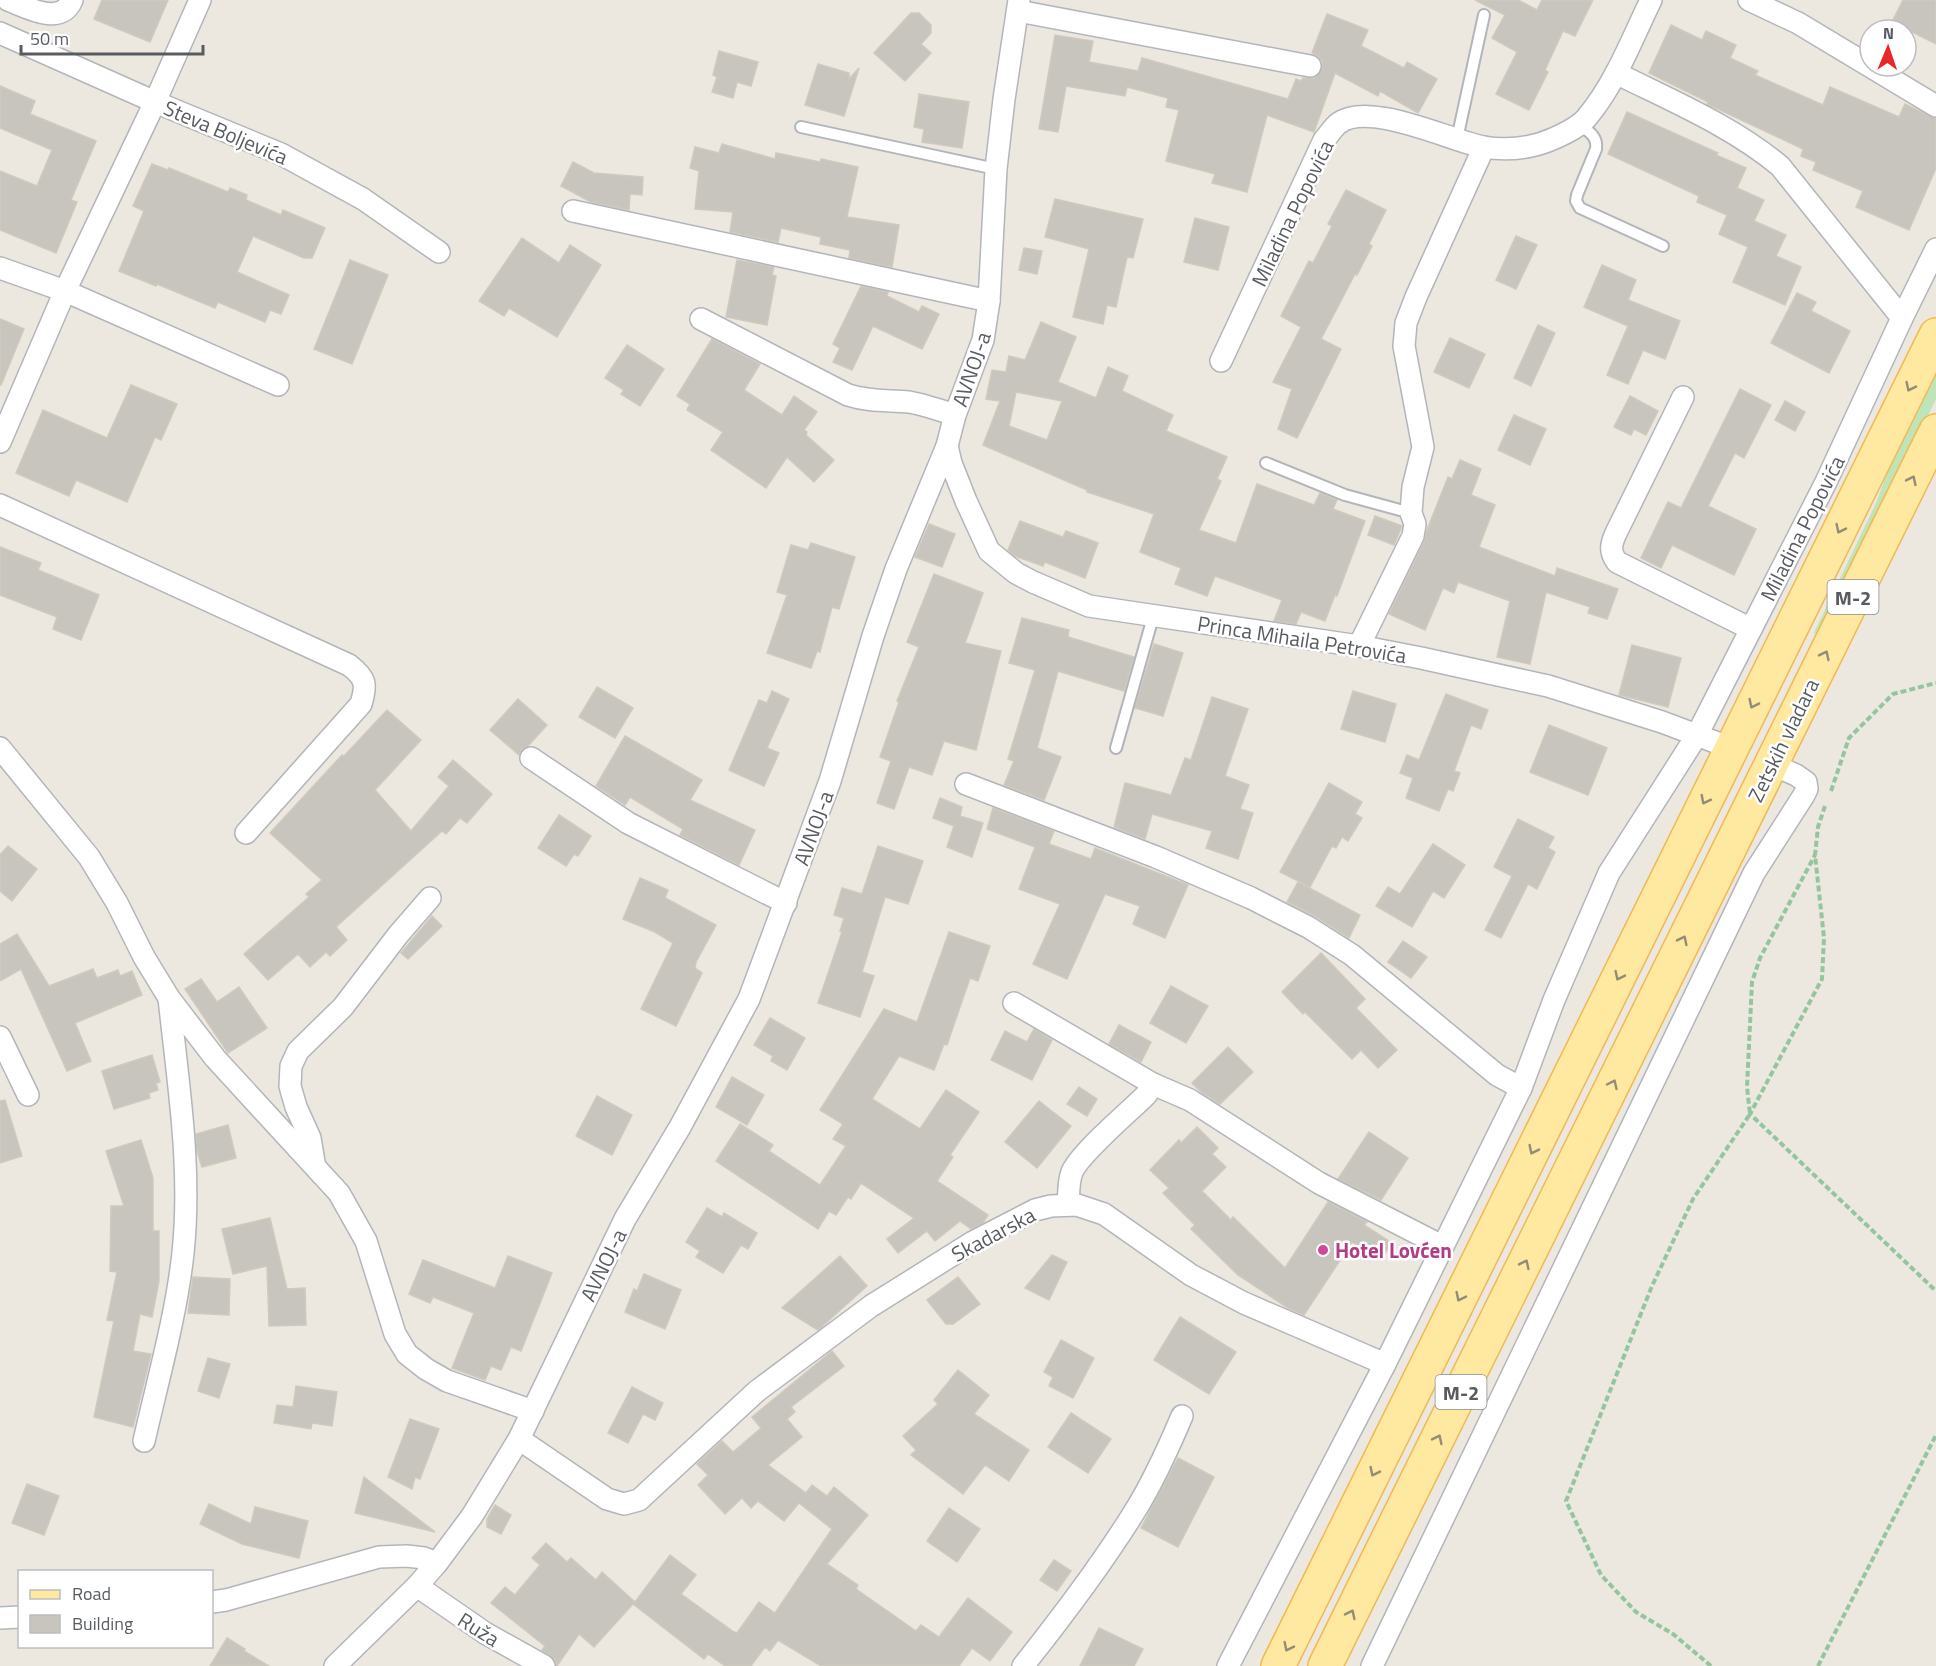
<svg xmlns="http://www.w3.org/2000/svg" width="1936" height="1666" font-family="'Titillium Web',sans-serif">
<style>
.green{fill:#bee4ba}
.building{fill:#c8c4be;stroke:#d0c9bd;stroke-width:1.5;fill-rule:evenodd}
.lines{fill:none;stroke-linecap:round;stroke-linejoin:round}
.lane-casing{stroke:#b2b6ba;stroke-width:14}
.street-casing{stroke:#b2b6ba;stroke-width:24}
.primary-casing{stroke:#f2b852;stroke-width:36}
.path{stroke:#94c59e;stroke-width:4;stroke-dasharray:6 3;stroke-linecap:butt}
.lane{stroke:#fff;stroke-width:10}
.street{stroke:#fff;stroke-width:21}
.primary{stroke:#ffe8a0;stroke-width:33}
.oneway{stroke:#928d76}
.hotel-dot{fill:#d1479c;stroke:#fff;stroke-width:2}
.labels{text-anchor:middle;dominant-baseline:central;stroke-width:5;stroke-linejoin:round;paint-order:stroke}
.shield{fill:#fff;stroke:#8a8d90;stroke-width:1.5}
.shield-label{font-size:20px;font-weight:bold;fill:#585c60}
.street-label{font-size:21px;fill:#585c60;stroke:#fff}
.hotel-label{font-size:21px;font-weight:bold;fill:#b23c85;stroke:#fff;text-anchor:start}
</style>
<rect width="100%" height="100%" fill="#ece8df"/>
<path class="green" d="M1936 367V399L1821 636 1814 633 1876 503 1892 460Z"/>
<g class="building">
<path d="M102 0H168L150 42 94 19Z"/>
<path d="M1475 0H1518L1537 10 1542 0H1593L1575 36 1563 31 1545 70 1548 72 1529 110 1496 94 1517 52 1492 38 1505 15Z"/>
<path d="M1903 0H1936V44L1892 22Z"/>
<path d="M911 13H919L931 25V33L921 44 931 53 905 81 874 53Z"/>
<path d="M1327 14 1368 30 1361 46 1404 68 1407 62 1437 79 1418 113 1380 91 1378 96 1335 73 1314 132 1267 115 1247 192 1212 183 1215 174 1166 161 1179 110 1166 107 1168 98 1127 87 1125 96 1066 86 1058 132 1039 129 1055 35 1093 41 1089 62 1138 71 1142 58 1288 99 1296 79 1301 81 1303 78H1315L1322 69V61L1318 56 1312 53Z"/>
<path d="M1671 25 1702 40 1706 31 1736 45 1730 58 1758 71 1755 75 1823 105 1830 87 1899 117 1905 104 1936 119V168L1909 230 1856 207 1863 191 1813 170 1816 162 1801 156 1803 149 1707 104 1708 102 1649 73Z"/>
<path d="M719 51 758 62 751 86 737 82 733 98 712 92 717 77 713 75Z"/>
<path d="M818 64 849 73V79L859 68 844 116 805 105Z"/>
<path d="M0 86 35 101 30 114 96 141 71 200 77 202 56 253 0 230V171L37 186 52 150 0 128Z"/>
<path d="M918 94 969 102 962 148 922 142 924 129 914 127 919 96H921Z"/>
<path d="M1627 112 1718 153 1716 155 1746 168 1737 188 1764 200 1754 221 1786 235 1776 256 1801 267 1785 305 1733 282 1748 247 1719 234 1727 215 1697 202 1699 196 1608 154Z"/>
<path d="M722 144 775 159 776 153 820 162 821 159 858 167 847 217 899 225 892 267 849 258 850 250 820 244 821 237 781 228 778 242 730 232 733 212 695 209 699 171 690 168 695 147 719 153Z"/>
<path d="M573 162 594 173 643 177 642 195 630 194 629 210 591 202 561 186Z"/>
<path d="M152 164 168 170 169 168 228 192 230 188 247 195 246 200 281 215 283 210 325 228 312 258H304L253 236 237 272 289 295 281 314 270 310 265 322 218 302 215 308 157 284 156 286 119 271 144 211 133 206Z"/>
<path d="M1346 190 1386 210 1369 244 1372 246 1357 275 1355 274 1321 339 1341 349 1297 438 1278 429 1292 389 1273 382 1301 327 1281 316 1309 261 1313 263 1332 226 1328 224Z"/>
<path d="M1055 199 1143 219 1133 258 1127 257 1116 307 1107 305 1103 324 1073 317 1089 249 1045 237Z"/>
<path d="M1195 218 1229 227 1218 270 1184 262Z"/>
<path d="M1516 236 1537 245 1516 289 1496 280Z"/>
<path d="M522 238 559 263 570 245 601 265 557 337 509 308 504 316 479 301Z"/>
<path d="M1024 248 1042 251 1037 274 1019 270Z"/>
<path d="M350 260 388 275 352 364 314 349Z"/>
<path d="M737 260 774 267 772 275 776 276 767 325 726 317Z"/>
<path d="M1602 265 1636 280 1628 300 1680 321 1665 359 1643 350 1628 384 1607 375 1628 326 1584 307Z"/>
<path d="M861 286 888 292 887 296 919 312 922 306 939 314 922 349 873 326 852 370 833 362 840 348 833 344Z"/>
<path d="M1797 293 1816 302 1811 311 1850 331 1829 373 1771 343Z"/>
<path d="M0 319 24 329 1 385H0Z"/>
<path d="M1041 322 1076 337 1058 382 1096 398 1108 367 1128 376 1122 391 1173 415 1166 431 1227 457 1217 479 1221 481 1199 530 1236 543 1257 484 1314 505 1320 493 1337 500 1333 509 1365 521 1337 596 1335 595 1325 621 1301 612 1296 624 1274 621 1282 600 1215 576 1207 596 1175 584 1181 568 1140 552 1154 514 1087 492V490L983 445 1000 401 986 399 992 370 1006 372 1009 356 1025 360ZM1016 392 1062 401 1047 440 1009 426Z"/>
<path d="M1538 325 1555 333 1531 386 1514 378Z"/>
<path d="M1450 338 1485 354 1469 388 1434 372Z"/>
<path d="M712 339 760 364 744 390 782 415 794 396 817 412 804 430 807 432 806 435 834 460 814 482 787 457 766 488 711 450 723 432 687 410 690 404 677 396Z"/>
<path d="M627 345 664 369 640 406 621 394 624 390 605 378Z"/>
<path d="M131 385 177 404 161 440 155 437 127 502 76 480 69 496 16 473 43 410 107 438Z"/>
<path d="M1740 389 1771 405 1744 458 1735 453 1708 506 1756 529 1734 575 1672 545 1661 568 1641 558 1668 502 1681 508Z"/>
<path d="M1630 396 1658 411 1646 435 1634 429 1631 435 1614 427Z"/>
<path d="M1785 401 1805 412 1795 431 1775 420Z"/>
<path d="M1514 415 1546 429 1530 465 1498 450Z"/>
<path d="M1460 460 1481 469 1471 495 1495 505 1479 547 1555 576 1557 568 1618 589 1607 619 1588 613 1590 607 1546 592 1530 664 1497 657 1510 601 1458 582 1454 593 1443 588 1425 630 1389 614 1424 542 1427 530 1448 477 1452 479Z"/>
<path d="M1375 516 1402 526 1394 545 1368 535Z"/>
<path d="M1020 521 1063 537 1066 531 1098 543 1085 578 1045 562 1043 566 1015 556 1008 550Z"/>
<path d="M929 524 955 534 942 567 915 557Z"/>
<path d="M811 543 855 557 839 609 832 607 820 652 817 651 811 668 767 653 787 595 777 592 791 545 808 550Z"/>
<path d="M0 547 41 563 38 570 99 595 81 640 53 629 57 617 0 595Z"/>
<path d="M934 574 983 593 965 643 1001 651 976 750 944 741 932 775 909 767 894 809 877 803 891 761 880 757 899 702 897 701 919 647 907 642Z"/>
<path d="M1022 618 1069 630 1068 637 1134 657 1124 691 1058 671 1037 748 1061 757 1044 800 1004 785 1014 761 1008 759 1035 670 1009 663Z"/>
<path d="M1154 644 1183 653 1163 716 1135 708Z"/>
<path d="M1632 645 1681 658 1668 707 1619 695Z"/>
<path d="M597 687 633 708 615 738 579 717Z"/>
<path d="M772 691 789 699 767 748 779 753 764 786 729 770 759 700 767 703Z"/>
<path d="M1353 691 1396 704 1385 742 1341 729Z"/>
<path d="M1446 694 1488 710 1481 729 1471 725 1454 771 1460 773 1453 791 1448 789 1439 811 1406 798 1413 778 1400 773 1407 755 1419 760Z"/>
<path d="M1212 697 1248 709 1225 776 1249 785 1240 809 1253 813 1238 859 1206 848 1212 831 1152 814 1145 839 1114 827 1125 783 1171 795 1185 758 1191 760Z"/>
<path d="M518 699 547 725 528 746 521 750 519 755 490 730Z"/>
<path d="M387 710 421 740 375 790 411 831 449 786 438 777 453 760 492 794 467 823 460 818 446 834 442 831 336 927 347 940 330 956 326 952 310 967 298 954 268 980 244 954 309 897 306 894 322 880 270 833 342 755 344 756Z"/>
<path d="M1549 725 1607 748 1588 795 1530 772Z"/>
<path d="M625 736 702 780 690 800 755 830 739 865 680 835 683 829 630 797 625 805 596 786Z"/>
<path d="M1329 783 1362 802 1355 814 1362 818 1348 841 1342 837 1336 848 1332 846 1310 887 1280 872Z"/>
<path d="M940 798 962 807 960 816 983 823 972 857 947 847 954 826 933 818Z"/>
<path d="M993 808 1054 831 1049 844 1091 859 1095 848 1188 885 1165 938 1133 924 1140 906 1105 894 1067 979 1033 964 1060 904 1019 889 1035 847 987 829Z"/>
<path d="M559 815 591 836 578 856 574 854 566 866 538 848Z"/>
<path d="M1518 819 1554 837 1548 848 1555 852 1537 889 1528 884 1501 938 1485 930 1512 876 1494 867Z"/>
<path d="M1433 844 1465 865 1444 898 1433 891 1412 927 1376 906 1388 887 1400 894Z"/>
<path d="M8 846 37 869 12 901 0 891V855Z"/>
<path d="M878 846 923 861 908 904 885 897 862 972 874 976 860 1017 818 1003 842 932 840 931 844 918 834 915 842 888 862 894Z"/>
<path d="M640 878 668 890 665 898 716 925 696 962 695 968 702 973 676 1026 641 1009 673 943 655 932 623 919Z"/>
<path d="M1298 882 1360 915 1349 938 1315 916 1287 902Z"/>
<path d="M432 916 442 926 408 959 401 953Z"/>
<path d="M949 932 990 946 978 981 970 978 947 1045 944 1044 934 1070 899 1056 872 1099 920 1129 946 1090 979 1112 950 1155 953 1157 937 1181 988 1215 983 1223 971 1229 960 1221 935 1241 927 1231 898 1253 887 1239 914 1218 861 1183 851 1199 848 1197 836 1215 829 1211 818 1229 716 1161 740 1124 773 1145 769 1151 820 1185 846 1146 833 1139 843 1124 820 1110 884 1009 917 1022Z"/>
<path d="M17 934 49 986 93 969 97 978 118 970 120 976 132 971 142 995 75 1023 91 1061 67 1071 21 969 0 981V944Z"/>
<path d="M1403 941 1427 957 1411 978 1388 962Z"/>
<path d="M1321 953 1365 999 1356 1008 1397 1050 1378 1068 1361 1050 1352 1059 1305 1012 1303 1014 1282 992Z"/>
<path d="M201 979 217 1002 239 987 267 1028 228 1053 185 989Z"/>
<path d="M1171 986 1208 1006 1186 1043 1150 1023Z"/>
<path d="M770 1018 805 1038 787 1070 771 1061 773 1056 754 1045Z"/>
<path d="M1119 1025 1151 1042 1141 1062 1109 1044Z"/>
<path d="M1034 1029 1052 1040 1032 1080 991 1060 1005 1031 1027 1042Z"/>
<path d="M1228 1047 1253 1072 1220 1104 1201 1092 1192 1083Z"/>
<path d="M152 1055 160 1082 156 1083 158 1090 149 1093 150 1098 114 1109 102 1071Z"/>
<path d="M732 1077 764 1095 747 1125 716 1107Z"/>
<path d="M1079 1087 1097 1099 1087 1116 1067 1104Z"/>
<path d="M597 1096 632 1115 612 1155 576 1136Z"/>
<path d="M5 1100 22 1156 0 1163V1101Z"/>
<path d="M1039 1101 1071 1126 1037 1168 1005 1142Z"/>
<path d="M228 1125 236 1158 202 1167 197 1151 196 1134Z"/>
<path d="M1197 1127 1218 1148 1212 1154 1226 1167 1202 1191 1231 1220 1233 1217 1285 1268 1328 1202 1367 1222 1364 1225 1392 1243 1380 1260 1352 1242 1304 1315 1288 1308 1238 1275 1191 1229 1195 1225 1163 1193 1169 1188 1150 1170 1179 1140 1181 1143Z"/>
<path d="M1369 1132 1408 1158 1381 1200 1338 1179Z"/>
<path d="M141 1140 153 1178V1231H159V1281L152 1317 140 1314 133 1351 151 1354 133 1427 94 1417 114 1321 107 1320 117 1272 110 1271 111 1206H124L106 1151Z"/>
<path d="M707 1208 722 1217 724 1213 757 1233 748 1249 741 1245 723 1273 696 1257 700 1251 686 1242Z"/>
<path d="M270 1218 287 1289 305 1288 306 1325 269 1326 267 1266 233 1274 222 1229Z"/>
<path d="M1052 1255 1067 1262 1049 1300 1025 1288Z"/>
<path d="M508 1256 552 1273 521 1351 511 1347 501 1370 491 1366 485 1380 452 1368 474 1313 433 1297 430 1303 409 1294 423 1260 495 1288Z"/>
<path d="M840 1256 867 1286 818 1330 782 1308Z"/>
<path d="M644 1274 681 1290 665 1329 625 1312 634 1289 637 1291Z"/>
<path d="M193 1277 230 1279 229 1315 188 1313Z"/>
<path d="M958 1277 980 1304 953 1324H946L927 1300Z"/>
<path d="M1180 1317 1236 1352 1209 1394 1154 1360Z"/>
<path d="M1061 1340 1094 1358 1073 1398 1049 1386 1053 1377 1044 1372Z"/>
<path d="M832 1351 844 1366 791 1407 795 1412 787 1419 802 1437 768 1465 806 1493 812 1485 827 1496 834 1487 868 1515 827 1564 858 1585 856 1589 916 1631 921 1625 939 1637 968 1598 1012 1632 990 1661 972 1648 959 1666H821L778 1640 770 1651 765 1647 751 1666H725L708 1654 704 1659 633 1604 594 1647 579 1634 557 1666 555 1659 542 1650 545 1646 491 1603 505 1587 515 1595 540 1565 532 1558 546 1543 567 1562 571 1558 596 1580 602 1572 635 1602 670 1555 696 1575 681 1594 734 1632 737 1633 759 1602 775 1613 832 1529 799 1503 784 1521 758 1501 751 1508 742 1498 725 1514 698 1485 708 1475 697 1464 722 1441 733 1452 761 1428 752 1417Z"/>
<path d="M208 1358 230 1364 219 1398 198 1391Z"/>
<path d="M958 1370 989 1395 974 1414 1029 1450 1009 1481 985 1465 963 1494 911 1455 916 1450 903 1436 938 1404 934 1400Z"/>
<path d="M296 1386 337 1392 332 1426 312 1423 311 1429 274 1423 277 1405 293 1407Z"/>
<path d="M632 1387 663 1403 655 1420 643 1414 628 1443 608 1433Z"/>
<path d="M1071 1413 1111 1439 1088 1473 1048 1447Z"/>
<path d="M410 1419 439 1429 420 1479 415 1477 412 1489 388 1477Z"/>
<path d="M1178 1458 1214 1477 1178 1547 1141 1528Z"/>
<path d="M364 1477 435 1532 355 1513Z"/>
<path d="M27 1484 59 1496 44 1535 12 1523Z"/>
<path d="M209 1504 251 1524 255 1507 308 1521 299 1558 242 1544 200 1524Z"/>
<path d="M495 1505 511 1515 501 1534 487 1527V1519Z"/>
<path d="M949 1508 980 1529 957 1562 927 1541Z"/>
<path d="M1054 1560 1071 1571 1057 1591 1040 1580Z"/>
<path d="M1099 1628 1143 1649 1134 1666H1080Z"/>
<path d="M227 1638 245 1649 244 1651 269 1666H210Z"/>
</g>
<g class="lines">
<g class="lane-casing">
<g id="lane">
<path d="M1579 124C1588 131 1598 136 1596 149L1577 195 1576 201 1580 208 1663 246"/>
<path d="M801 127 996 169"/>
<path d="M1457 139 1484 15"/>
<path d="M1266 463 1345 495 1411 513"/>
<path d="M1116 748 1153 617"/>
</g>
</g>
<g class="street-casing">
<g id="street">
<path d="M8 0C26 7 61 27 72 0"/>
<path d="M1749 0 1798 23 1936 106"/>
<path d="M1018 11 1310 66"/>
<path d="M0 33 155 102 281 154 363 199 439 252"/>
<path d="M1616 73C1672 101 1732 126 1780 166L1902 318"/>
<path d="M573 211 989 301"/>
<path d="M0 268 65 291 278 385"/>
<path d="M701 319 848 395C870 402 888 400 909 402 925 405 940 410 955 415"/>
<path d="M1221 361 1324 140C1329 135 1333 127 1339 123 1369 101 1449 140 1483 147 1507 151 1533 148 1555 138 1566 133 1581 126 1588 116 1616 82 1632 39 1651 0"/>
<path d="M1683 397 1616 533C1611 544 1609 551 1617 562L1751 629"/>
<path d="M0 442 65 291 155 102 200 0"/>
<path d="M947 446 951 463 966 501 989 551 1016 573 1033 582 1089 606 1359 646 1421 658 1548 686 1662 722 1731 748"/>
<path d="M0 505 349 665C366 678 367 684 361 704L246 833"/>
<path d="M1359 646 1413 536 1415 524 1411 513 1413 487 1423 447 1404 346 1406 323 1416 297 1484 147"/>
<path d="M0 748 89 857 117 903 144 957 169 998 215 1058 339 1193 366 1241 395 1334 407 1354 426 1369 447 1381 533 1411"/>
<path d="M531 758 628 823 786 903"/>
<path d="M966 784 1156 857 1251 898 1308 927 1352 955 1497 1075 1521 1088"/>
<path d="M1014 1003 1153 1084 1190 1100 1319 1183 1442 1246"/>
<path d="M0 1037 28 1095"/>
<path d="M314 1162 310 1138 296 1107 290 1086 291 1066 298 1051 343 1007 398 935 430 898"/>
<path d="M1068 1205C1069 1194 1068 1182 1072 1172 1080 1153 1129 1112 1146 1095L1153 1084"/>
<path d="M519 1439 607 1499 624 1504 639 1500 757 1391 871 1306 973 1242 1035 1210 1051 1206 1077 1205 1104 1214 1191 1275 1244 1303 1385 1364"/>
<path d="M144 1441C158 1379 176 1317 183 1253 192 1168 178 1083 169 998"/>
<path d="M417 1586 485 1633 544 1666"/>
<path d="M212 1602 226 1600 379 1557 407 1556 424 1558 437 1563"/>
<path d="M0 1618 20 1617"/>
<path d="M335 1666 417 1586 437 1563 472 1516 519 1439 625 1219 680 1127 749 999 830 781 873 636 896 569 947 446 955 415 983 340 989 301 996 169 1004 99 1019 0"/>
<path d="M1023 1666C1062 1617 1100 1567 1133 1514 1153 1483 1168 1449 1182 1416"/>
<path d="M1228 1666 1385 1364 1521 1088 1554 1000 1609 873 1697 735 1826 482 1902 318 1936 249"/>
<path d="M1372 1666 1754 873 1804 795 1807 789 1806 782 1796 775 1771 764"/>
</g>
</g>
<g class="primary-casing">
<g id="primary">
<path d="M1278 1666 1936 335"/>
<path d="M1325 1666 1936 431"/>
</g>
</g>
<g class="path">
<path d="M1831 791 1849 738 1893 694 1936 683"/>
<path d="M1825 806 1818 827 1815 855 1824 938 1822 979 1750 1114 1936 1291"/>
<path d="M1711 1666 1673 1634 1636 1612 1601 1575 1566 1501 1652 1286 1693 1199 1750 1114 1747 1087 1752 982 1760 958 1815 855"/>
<path d="M1818 1666 1936 1435"/>
</g>
<use href="#lane" class="lane"/>
<use href="#street" class="street"/>
<use href="#primary" class="primary"/>
</g>
<defs><path id="oneway-chevron" d="M-2-3.5L2.5 0L-2 3.5" fill="none" stroke-width="1.6" stroke-linecap="round" stroke-linejoin="round" transform="scale(1.5)"/></defs>
<g class="oneway">
<use href="#oneway-chevron" transform="translate(1910 387) rotate(116)"/>
<use href="#oneway-chevron" transform="translate(1912 480) rotate(-64)"/>
<use href="#oneway-chevron" transform="translate(1840 529) rotate(116)"/>
<use href="#oneway-chevron" transform="translate(1825 655) rotate(-64)"/>
<use href="#oneway-chevron" transform="translate(1753 704) rotate(116)"/>
<use href="#oneway-chevron" transform="translate(1705 800) rotate(117)"/>
<use href="#oneway-chevron" transform="translate(1683 940) rotate(-64)"/>
<use href="#oneway-chevron" transform="translate(1619 976) rotate(116)"/>
<use href="#oneway-chevron" transform="translate(1613 1084) rotate(-65)"/>
<use href="#oneway-chevron" transform="translate(1533 1150) rotate(116)"/>
<use href="#oneway-chevron" transform="translate(1525 1264) rotate(-64)"/>
<use href="#oneway-chevron" transform="translate(1460 1297) rotate(116)"/>
<use href="#oneway-chevron" transform="translate(1438 1439) rotate(-64)"/>
<use href="#oneway-chevron" transform="translate(1374 1472) rotate(116)"/>
<use href="#oneway-chevron" transform="translate(1351 1614) rotate(-64)"/>
<use href="#oneway-chevron" transform="translate(1288 1647) rotate(116)"/>
</g>
<circle class="hotel-dot" cx="1323" cy="1250" r="6"/>
<g class="labels">
<g class="shield">
<rect x="1827.5" y="580" width="51" height="34" rx="4.5"/>
<rect x="1435.5" y="1375" width="51" height="34" rx="4.5"/>
</g>
<g class="shield-label">
<text x="1853" y="597">M-2</text>
<text x="1461" y="1392">M-2</text>
</g>
<g class="street-label">
<text transform="translate(226 132) rotate(23)">Steva Boljevića</text>
<text transform="translate(1292 213) rotate(-64)">Miladina Popovića</text>
<text transform="translate(971 369) rotate(-71)">AVNOJ-a</text>
<text transform="translate(1802 528) rotate(-63)">Miladina Popovića</text>
<text transform="translate(1302 639) rotate(9)">Princa Mihaila Petrovića</text>
<text transform="translate(1783 740) rotate(-64)">Zetskih vladara</text>
<text transform="translate(813 828) rotate(-70)">AVNOJ-a</text>
<text transform="translate(993 1234) rotate(-28)">Skadarska</text>
<text transform="translate(603 1265) rotate(-64)">AVNOJ-a</text>
<text transform="translate(479 1629) rotate(32)">Ruža</text>
</g>
<g class="hotel-label">
<text x="1335" y="1250">Hotel Lovćen</text>
</g>
</g>
<rect x="18" y="1570" width="195" height="78" fill="#ffffff" stroke="#bcbebf" stroke-width="1.5"/>
<rect x="30" y="1590" width="30" height="9" fill="#ffe8a0" stroke="#bcbebf" stroke-width="1.5"/>
<text x="72" y="1600" font-size="18" fill="#585c60">Road</text>
<rect x="30" y="1615" width="30" height="18" fill="#c8c4be" stroke="#bcbebf" stroke-width="1.5"/>
<text x="72" y="1630" font-size="18" fill="#585c60">Building</text>
<g transform="translate(1888 48) rotate(2)"><circle r="28" fill="#ffffff" stroke="#bcbebf" stroke-width="1.5"/>
<path d="M0-4.5L10 22L0 15L-10 22Z" fill="#e92727"/>
<text y="-9" font-size="16" font-weight="bold" text-anchor="middle" fill="#585c60">N</text>
</g>
<path d="M21 45v9h182v-9" fill="none" stroke="#585c60" stroke-width="3"/>
<text x="30" y="45" font-size="18" fill="#585c60" stroke="#ffffff" stroke-width="4.5" paint-order="stroke">50 m</text>
</svg>
